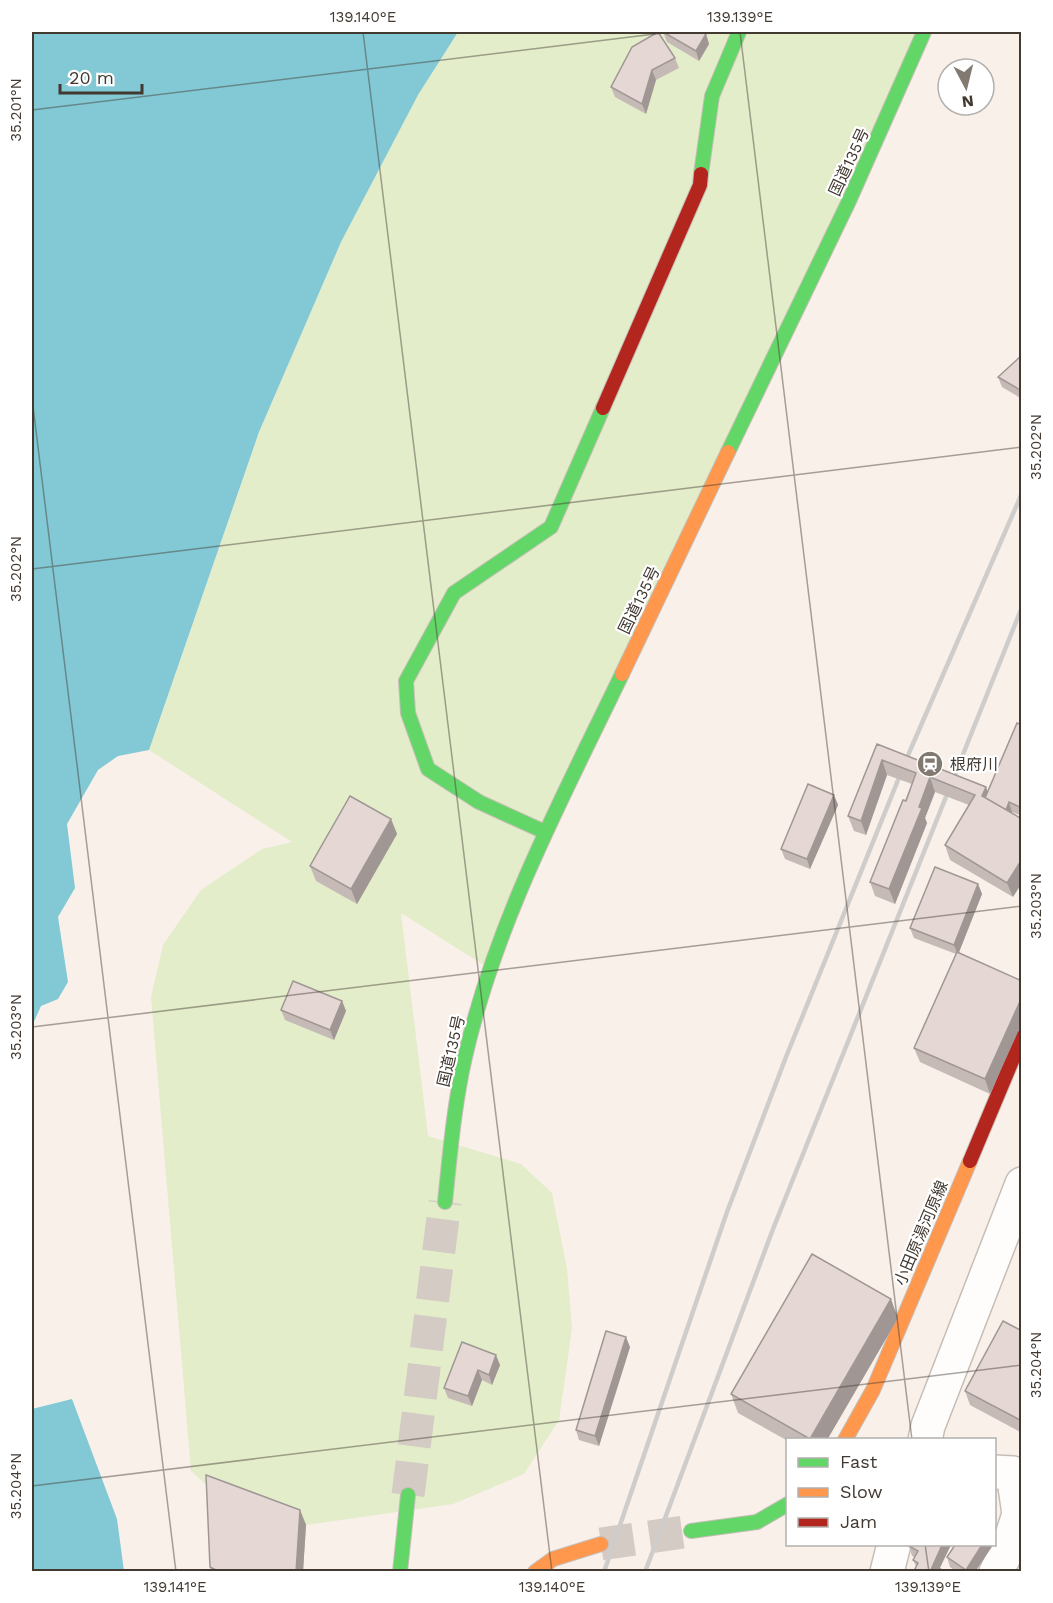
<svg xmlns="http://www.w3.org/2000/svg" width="1053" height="1603" font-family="'Work Sans','Noto Sans JP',sans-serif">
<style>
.green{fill:#e3edca}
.water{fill:#82c9d5}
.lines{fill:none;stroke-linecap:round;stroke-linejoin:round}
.secondary-tunnel{stroke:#d4cbc4;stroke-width:33;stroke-dasharray:33 16;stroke-linecap:butt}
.highway-tunnel{stroke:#d4cbc4;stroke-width:33;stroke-dasharray:33 16;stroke-linecap:butt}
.street-casing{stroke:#c5beb7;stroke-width:36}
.fast-casing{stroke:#c5beb7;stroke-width:16}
.slow-casing{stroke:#c5beb7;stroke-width:16}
.jam-casing{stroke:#c5beb7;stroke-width:16}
.street{stroke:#fefdfc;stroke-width:33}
.fast{stroke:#63d668;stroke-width:14}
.slow{stroke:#ff974d;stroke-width:14}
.jam{stroke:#b3261e;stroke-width:14}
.rail{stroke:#cfcdcb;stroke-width:4.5}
.wall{fill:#c5bab6}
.shaded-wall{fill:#a09794}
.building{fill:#e5d8d4;stroke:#a09794;stroke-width:1.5}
.ticks{fill:none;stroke:#423931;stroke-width:1.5;stroke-opacity:0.45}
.labels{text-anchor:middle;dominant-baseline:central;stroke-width:4.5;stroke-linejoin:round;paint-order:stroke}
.street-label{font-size:16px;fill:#423931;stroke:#fff}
.poi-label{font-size:16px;fill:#423931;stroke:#fff;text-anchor:start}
.neatline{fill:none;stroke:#423931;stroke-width:2}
.ticks-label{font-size:15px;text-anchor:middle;fill:#423931}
</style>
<rect width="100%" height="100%" fill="#f8f0e9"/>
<path class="green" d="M458 32H919L490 969 401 913 428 1136 521 1164 552 1193 567 1269 572 1328 559 1420 524 1474 453 1504 306 1525 244 1506 211 1489 191 1471 151 997 163 945 201 890 262 849 292 842 149 750 259 432 341 242 418 95Z"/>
<g class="water">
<path d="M32 32H458L418 95 341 242 259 432 149 750 118 756 98 770 67 824 75 888 58 917 68 982 58 999 41 1006 32 1026Z"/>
<path d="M72 1399 117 1519 124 1571H32V1409Z"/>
</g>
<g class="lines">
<path class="secondary-tunnel" d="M601 1544 691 1531"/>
<path class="highway-tunnel" d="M408 1495 445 1202"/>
<g class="street-casing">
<g id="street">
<path d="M925 1440 928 1426 1022 1184"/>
<path d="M994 1472 1013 1473 1019 1514 1007 1551 996 1572"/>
<path d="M887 1572 894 1544"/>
</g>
</g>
<g class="fast-casing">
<g id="fast">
<path d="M701 174 712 96 739 32"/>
<path d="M728 452 849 201 924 32"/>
<path d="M545 832 479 802 428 769 408 713 406 681 454 593 551 527 603 408"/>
<path d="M445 1202C450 1154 454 1105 465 1057 496 921 562 799 622 674"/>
<path d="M691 1531 757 1522 788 1504"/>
<path d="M400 1572 408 1495"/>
</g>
</g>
<g class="slow-casing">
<g id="slow">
<path d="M622 674 728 452"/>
<path d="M845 1440 873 1390 970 1161"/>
<path d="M535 1572 553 1559 601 1544"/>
</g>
</g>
<g class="jam-casing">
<g id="jam">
<path d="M603 408 700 185 701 174"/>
<path d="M970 1161 1022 1037"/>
</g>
</g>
<use href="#street" class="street"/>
<use href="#fast" class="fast"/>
<use href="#slow" class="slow"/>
<use href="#jam" class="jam"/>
<g class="rail">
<path d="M604 1572 727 1212 786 1057 909 753 1022 493"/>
<path d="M645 1572 773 1229 1022 607"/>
</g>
</g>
<g class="wall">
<path d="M663 32 706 34 709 44 699 61 667 42Z"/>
<path d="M675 58 679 68 656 80 646 114 615 97 611 87Z"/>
<path d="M1022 356V399L1002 387 998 377Z"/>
<path d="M1022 725V816L1012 812V814L1013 897 950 860 945 845 969 805 935 792 925 818 927 823 895 904 875 896 870 882 912 784 887 775 866 835 854 831 848 816 877 744 986 787 988 792Z"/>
<path d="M834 795 838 805 810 869 785 859 781 849Z"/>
<path d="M391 819 397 834 357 904 316 881 310 866Z"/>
<path d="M978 884 982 894 958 953 990 1094 920 1062 914 1048 956 954 914 938 910 928Z"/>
<path d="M342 1001 346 1011 334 1040 285 1020 281 1010Z"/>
<path d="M898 1318 827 1440H788V1441L738 1413 731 1394Z"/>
<path d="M1022 1331V1433L970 1405 965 1391Z"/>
<path d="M462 1342 500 1365 492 1385 482 1380 472 1406 448 1398 444 1388Z"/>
<path d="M630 1347 599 1446 579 1440 576 1430Z"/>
<path d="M300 1510 306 1525 303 1572H211L210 1567Z"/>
<path d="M909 1545 940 1568 946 1572H915V1569L916 1566 913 1560 915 1557 912 1556 909 1546Z"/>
<path d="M955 1545H993L975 1572H957L950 1567 947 1557Z"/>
</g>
<g class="shaded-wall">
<path d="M706 34 709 44 699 61 696 51Z"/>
<path d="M652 70 656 80 646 114 642 104Z"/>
<path d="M882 760 887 775 866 835 861 821Z"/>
<path d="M930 777 935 792 925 818 927 823 895 904 889 889Z"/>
<path d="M986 787 991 802 982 796Z"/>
<path d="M834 795 838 805 810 869 807 859Z"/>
<path d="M1009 802 1012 812 1009 820 1006 810Z"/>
<path d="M391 819 397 834 357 904 351 889Z"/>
<path d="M1022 859V883L1013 897 1007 883Z"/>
<path d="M978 884 982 894 958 955 954 945Z"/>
<path d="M1022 997V1023L990 1094 985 1079Z"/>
<path d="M342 1001 346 1011 334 1040 330 1030Z"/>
<path d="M891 1299 898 1318 827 1440H810Z"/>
<path d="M626 1337 630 1347 599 1446 595 1436Z"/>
<path d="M496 1355 500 1365 492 1385 489 1375Z"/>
<path d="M478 1370 482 1380 472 1406 468 1396Z"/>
<path d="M300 1510 306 1525 303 1572H296Z"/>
<path d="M942 1545H951L938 1572H930Z"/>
<path d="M982 1545H993L975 1572H967L966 1570Z"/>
</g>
<g class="building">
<path d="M658 32 675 58 652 70 642 104 611 87 632 47Z"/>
<path d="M663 32H701L706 34 696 51Z"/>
<path d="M1021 356H1022V391L998 377Z"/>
<path d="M1017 723 1022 725V808L1009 802 1006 810 985 798Z"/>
<path d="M877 744 986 787 982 796 1022 819V859L1007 883 945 845 975 795 930 777 919 807 922 808 889 889 870 882 903 800 906 801 916 773 882 760 861 821 848 816Z"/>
<path d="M808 784 834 795 807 859 781 849Z"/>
<path d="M350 796 391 819 351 889 310 866Z"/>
<path d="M935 867 978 884 954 945 910 928Z"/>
<path d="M957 952 1022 981V997L985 1079 914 1048Z"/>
<path d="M293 981 342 1001 330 1030 281 1010Z"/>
<path d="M812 1254 891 1299 810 1439 731 1394Z"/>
<path d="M1003 1321 1022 1331V1421L965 1391Z"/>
<path d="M606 1331 626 1337 595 1436 576 1430Z"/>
<path d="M462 1342 496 1355 489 1375 478 1370 468 1396 444 1388Z"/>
<path d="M206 1475 300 1510 296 1572H220L210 1567Z"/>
<path d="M909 1545H942L930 1572H921L915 1569 918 1563 913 1560 918 1551 909 1546Z"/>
<path d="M955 1545H982L966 1570 947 1557Z"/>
<path d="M938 1568 946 1572H936Z"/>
</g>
<path class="ticks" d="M363 32 552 1572M740 32 912 1440M32 110 671 32M32 398 176 1572M32 569 1022 447M32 1027 1022 906M32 1486 1022 1365M925 1544 929 1572"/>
<defs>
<g id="station-disc" transform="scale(1.35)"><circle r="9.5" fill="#827971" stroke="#fff"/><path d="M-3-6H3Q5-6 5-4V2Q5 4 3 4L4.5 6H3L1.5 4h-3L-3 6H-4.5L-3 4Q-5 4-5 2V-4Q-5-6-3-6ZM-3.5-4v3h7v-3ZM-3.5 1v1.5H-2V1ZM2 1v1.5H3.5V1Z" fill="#fff"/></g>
</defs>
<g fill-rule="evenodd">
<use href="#station-disc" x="930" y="764"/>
</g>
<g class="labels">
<g class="street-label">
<text transform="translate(849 162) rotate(-65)">国道135号</text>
<text transform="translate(639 600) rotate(-64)">国道135号</text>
<text transform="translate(451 1051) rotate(-77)">国道135号</text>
<text transform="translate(921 1233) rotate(-67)">小田原湯河原線</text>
</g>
<g class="poi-label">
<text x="950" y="764">根府川</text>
</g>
</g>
<rect width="1053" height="1603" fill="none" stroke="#ffffff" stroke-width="66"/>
<rect x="786" y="1438" width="210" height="108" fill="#ffffff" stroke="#b3b0ad" stroke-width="1.5"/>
<rect x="798" y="1458" width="30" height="9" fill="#63d668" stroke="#b3b0ad" stroke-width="1.5"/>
<text x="840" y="1468" font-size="18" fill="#423931">Fast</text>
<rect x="798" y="1488" width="30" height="9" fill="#ff974d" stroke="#b3b0ad" stroke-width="1.5"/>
<text x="840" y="1498" font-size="18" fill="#423931">Slow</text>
<rect x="798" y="1518" width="30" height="9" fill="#b3261e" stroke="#b3b0ad" stroke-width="1.5"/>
<text x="840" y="1528" font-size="18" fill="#423931">Jam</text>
<g transform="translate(966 87) rotate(173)"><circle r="28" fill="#ffffff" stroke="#b3b0ad" stroke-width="1.5"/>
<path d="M0-4.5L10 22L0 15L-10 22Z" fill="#827971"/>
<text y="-9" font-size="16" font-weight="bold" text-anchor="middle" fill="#423931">N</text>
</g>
<path d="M60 84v9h82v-9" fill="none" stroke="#423931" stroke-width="3"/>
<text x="69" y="84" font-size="18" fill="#423931" stroke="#ffffff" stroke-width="4.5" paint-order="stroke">20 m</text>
<rect x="33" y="33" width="987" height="1537" class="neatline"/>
<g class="ticks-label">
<text x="363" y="22">139.140°E</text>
<text x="740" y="22">139.139°E</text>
<text transform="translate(16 110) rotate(-90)" y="5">35.201°N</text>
<text transform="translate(1036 447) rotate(-90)" y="5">35.202°N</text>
<text transform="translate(16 569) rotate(-90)" y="5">35.202°N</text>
<text transform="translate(1036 906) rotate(-90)" y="5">35.203°N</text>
<text transform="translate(16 1027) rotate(-90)" y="5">35.203°N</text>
<text transform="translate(1036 1365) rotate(-90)" y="5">35.204°N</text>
<text transform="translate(16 1486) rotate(-90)" y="5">35.204°N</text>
<text x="175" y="1592">139.141°E</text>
<text x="552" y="1592">139.140°E</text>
<text x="928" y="1592">139.139°E</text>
</g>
</svg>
